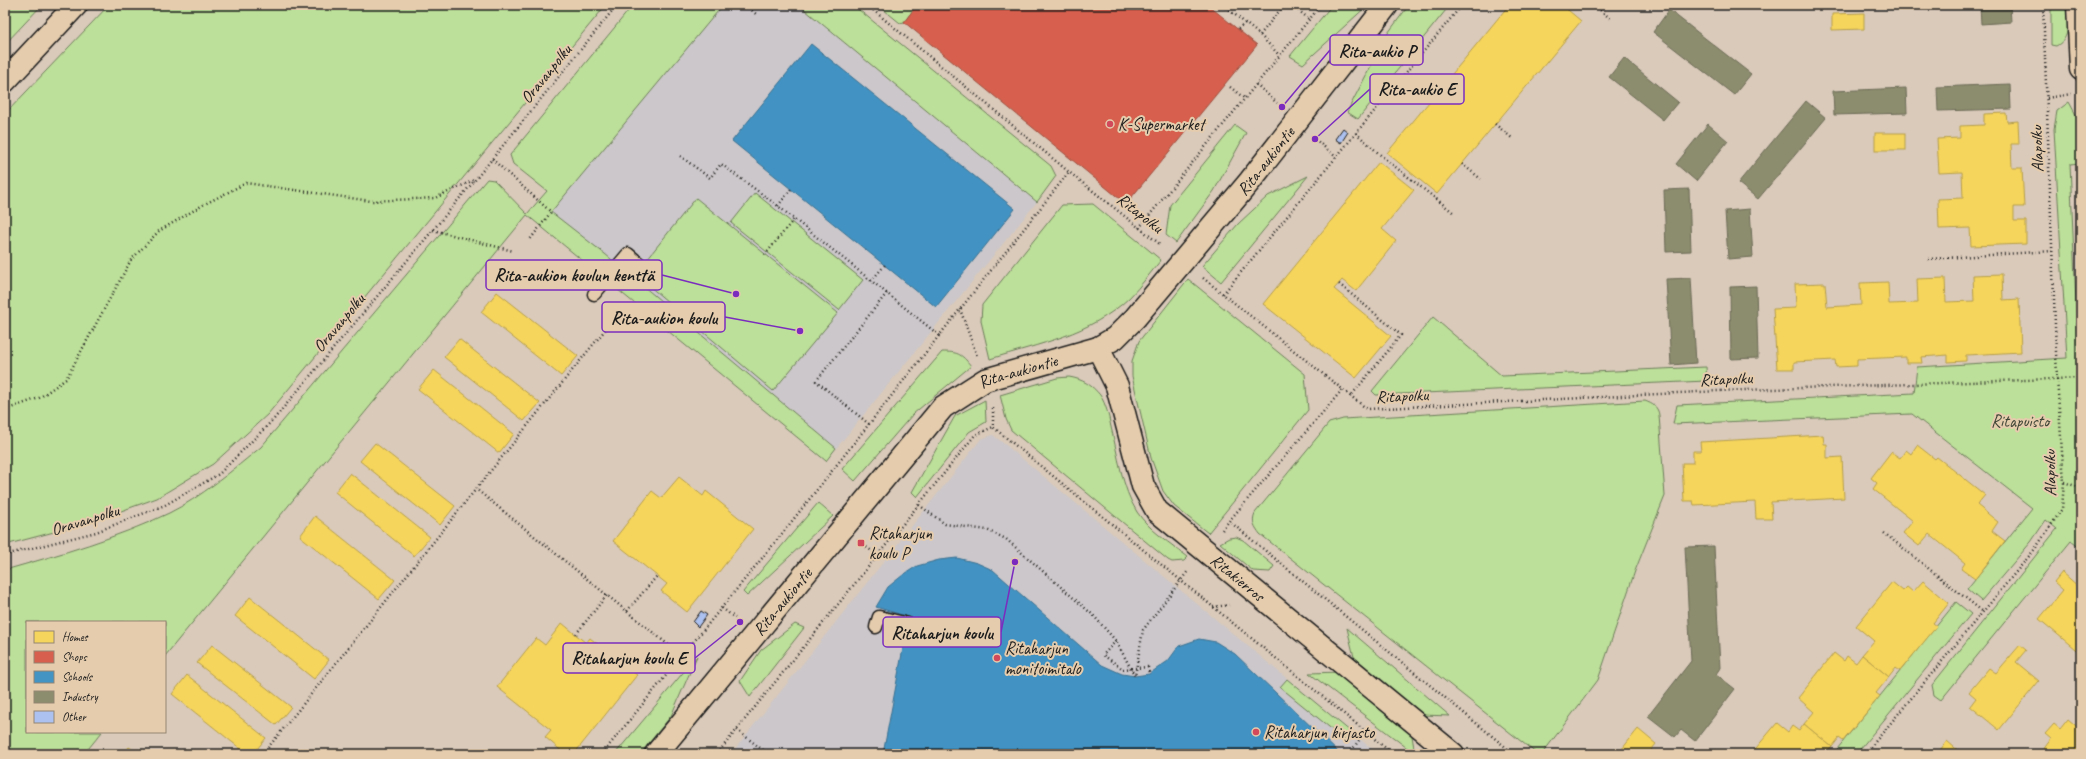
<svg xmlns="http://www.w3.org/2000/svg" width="2086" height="759" font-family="Caveat,sans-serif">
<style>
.built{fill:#ccc7ca}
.green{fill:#bcdf99;stroke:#6c7e5a}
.homes{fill:#f6d55c;stroke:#b59e49}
.shops{fill:#d6604d;stroke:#9e4c3e}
.schools{fill:#4393c3;stroke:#376f91}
.industry{fill:#8c8c6e;stroke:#6a6a55}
.building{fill:#acc1ef;stroke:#1c1c1c}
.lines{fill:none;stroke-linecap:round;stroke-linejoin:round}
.lane-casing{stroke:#1c1c1c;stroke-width:15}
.street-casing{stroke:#1c1c1c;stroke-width:25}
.secondary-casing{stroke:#1c1c1c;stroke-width:25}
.primary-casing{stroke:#1c1c1c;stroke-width:25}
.path{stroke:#1c1c1c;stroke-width:2.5;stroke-dasharray:1 3;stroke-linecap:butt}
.lane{stroke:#e5ccad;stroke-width:12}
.street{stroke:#e5ccad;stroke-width:22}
.secondary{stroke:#e5ccad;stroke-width:22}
.primary{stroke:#e5ccad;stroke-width:22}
.path-bridge{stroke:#1c1c1c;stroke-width:2.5;stroke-dasharray:1 3;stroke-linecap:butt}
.poi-dot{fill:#d1495b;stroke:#e5ccad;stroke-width:1.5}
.labels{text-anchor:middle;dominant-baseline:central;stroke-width:4;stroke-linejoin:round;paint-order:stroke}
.street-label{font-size:17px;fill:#1c1c1c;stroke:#e5ccad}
.poi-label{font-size:17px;fill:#1c1c1c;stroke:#e5ccad;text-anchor:start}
.park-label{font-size:17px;fill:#3c4335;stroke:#e5ccad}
.leader{fill:none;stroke:#7b2cbf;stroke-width:1.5}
.callout-dot{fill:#7b2cbf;stroke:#e5ccad;stroke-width:1.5}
.callout{fill:#e5ccad;stroke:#7b2cbf;stroke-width:1.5}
.callout-label{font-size:18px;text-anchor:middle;font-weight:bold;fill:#1c1c1c}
</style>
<rect width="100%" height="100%" fill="#dacaba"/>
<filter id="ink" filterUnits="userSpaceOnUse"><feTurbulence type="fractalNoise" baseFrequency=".025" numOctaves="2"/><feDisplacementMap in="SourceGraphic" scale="8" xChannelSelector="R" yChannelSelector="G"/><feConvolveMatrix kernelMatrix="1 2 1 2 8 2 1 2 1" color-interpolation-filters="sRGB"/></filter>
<g filter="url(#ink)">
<g class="built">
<path d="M700 5H799L1037 202 826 461 527 215Z"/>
<path d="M993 435 1007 446 1378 754H731L981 439Z"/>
</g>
<g class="green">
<path d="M5 5H42L5 44Z"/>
<path d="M109 5H606L268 414 213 464 157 498 88 523 5 545V114Z"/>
<path d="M633 5H723L551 212 605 254 836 448 826 461 527 215 165 656V622H27V732H102L84 754H5V570C61 554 117 538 169 513 200 498 234 469 261 447L487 179 494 180 527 214 547 191 513 164 510 155Z"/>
<path d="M799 5H853L1051 166 1056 176 1037 202Z"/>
<path d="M878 5H917L904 22 900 23Z"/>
<path d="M1332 5H1368L1303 64 1290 56Z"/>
<path d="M1409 5H1450L1358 119 1347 112 1388 33Z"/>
<path d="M2051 5H2066C2067 21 2072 38 2056 46L2051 45Z"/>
<path d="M2069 102 2081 124V163L2070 164 2078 350H2081V549L2071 541 1941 700 1934 695 1932 685 2057 529 2046 520 2031 542 1981 601 1967 589 2032 508 1912 414 1673 424 1677 405 1914 393 1917 367 2067 358 2054 129 2057 111Z"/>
<path d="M1235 125 1246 133 1214 191 1176 243 1166 235 1170 205Z"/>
<path d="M1308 176 1221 282 1202 266 1238 224 1268 196Z"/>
<path d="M755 193 863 280 839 310 731 223Z"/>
<path d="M696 198 838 313 773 391 635 274Z"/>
<path d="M1093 204 1161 260C1151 272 1141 286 1129 298 1091 334 1039 344 990 359L981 321 982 305 1062 205Z"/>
<path d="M1188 279 1305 374 1308 410 1208 533 1174 506 1163 491 1151 458 1132 376V361L1139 341Z"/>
<path d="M1433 317 1502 376 1706 367 1707 381 1376 395 1372 391Z"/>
<path d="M942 352C957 352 961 353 971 366L913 414 855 481 842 469Z"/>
<path d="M1069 377C1082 379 1092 385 1100 395 1106 404 1109 417 1111 427 1118 455 1122 488 1137 512 1149 530 1171 544 1188 557L1184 561 1172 562 1168 560 1011 430 1006 419 1000 395 1057 378Z"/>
<path d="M985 400 986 422 969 432 917 497 912 492 955 416Z"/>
<path d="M1645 401C1653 404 1658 407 1659 415L1665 496 1635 571 1598 680 1542 754H1537L1260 534C1255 527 1251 522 1255 513L1329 423 1343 419Z"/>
<path d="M818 503 833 516 747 596 743 592Z"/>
<path d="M1236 537 1243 540 1274 566 1270 572 1253 571 1220 543 1229 538Z"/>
<path d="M1956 602 1971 614 1856 754H1833Z"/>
<path d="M795 624 804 628 750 697 740 681 761 650Z"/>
<path d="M1347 628 1450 716 1422 715 1354 657Z"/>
<path d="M697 656 671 716 640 754H615Z"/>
<path d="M1341 672 1411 730 1415 754 1309 673Z"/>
<path d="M1287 679 1351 732 1345 740 1280 687Z"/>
</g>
<g class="homes">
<path d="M1509 5H1562L1581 21 1437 194 1387 153Z"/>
<path d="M1864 13V29L1832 30V14Z"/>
<path d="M2006 113 2007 122 2018 121 2019 144H2011L2012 168H2022L2024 207H2014V221H2026V244L1971 246 1970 228 1939 229 1938 199 1963 198 1962 172 1939 173 1937 139 1960 138V126L1984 125V114Z"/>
<rect x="1875" y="133" width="30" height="17"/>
<path d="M1379 162 1414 190 1382 229 1396 241 1356 291 1342 280 1334 289 1391 336 1356 378 1263 304Z"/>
<path d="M2002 274 2003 300 2019 299 2021 352 1966 355V361L1948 362V355L1921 357 1922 363H1906V357L1857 359V366L1836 367 1835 360 1794 362V369H1777L1773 309 1796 308 1795 284 1825 283 1827 307 1861 305 1860 283 1888 282 1889 304 1918 303 1917 279 1945 278 1946 302 1974 301 1973 275Z"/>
<path d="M497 292 578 356 561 376 481 312Z"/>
<path d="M459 339 540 403 524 421 444 357Z"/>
<path d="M434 370 514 434 499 453 418 389Z"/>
<path d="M1823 435 1824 444H1827V458L1842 457 1844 498 1771 502 1772 519H1756L1755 502 1694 505 1693 501H1684L1682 463H1693V451H1701L1700 442Z"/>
<path d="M375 443 455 506 440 525 360 461Z"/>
<path d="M1917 445 1935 459 1937 457 1985 495 1977 505 1998 522 1992 531 2005 541 1975 579 1961 569 1965 563 1929 534 1919 546 1903 533 1913 521 1873 489 1877 483 1871 478 1891 452 1900 458 1906 450 1911 454Z"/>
<path d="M350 473 430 537 414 556 335 492Z"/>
<path d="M679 477 703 496 706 491 753 529 687 612 661 591 667 584 613 541 652 491 661 498Z"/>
<path d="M315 516 395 580 379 599 300 536Z"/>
<path d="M2062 572 2079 587 2081 584V654L2039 619 2063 590 2054 582Z"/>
<path d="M1923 581 1949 603 1933 623 1937 626 1900 671 1896 668 1889 677 1862 655 1874 641 1856 626 1892 582 1903 591 1907 587 1913 592Z"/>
<path d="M250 597 329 660 314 679 235 616Z"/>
<path d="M562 623 586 643 590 638 637 675 574 754H565L545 737 551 730 497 687 536 638 545 645Z"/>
<path d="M212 645 291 707 276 725 197 663Z"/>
<path d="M2020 645 2026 650 2016 662 2039 681 1999 730 1970 706 1976 698 1969 692 1989 668 1996 673Z"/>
<path d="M1834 653 1844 661 1847 656 1856 663 1862 655 1889 677 1876 693 1880 696 1843 741 1839 738 1832 747 1804 724 1814 712 1798 698Z"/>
<path d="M187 675 266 738 253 754H247L172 694Z"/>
<path d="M2068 719 2081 730V754H2040L2051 739 2045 734 2054 724 2060 729Z"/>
<path d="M1777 723 1788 732 1792 726 1799 731 1804 724 1832 747 1826 754H1751Z"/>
<path d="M1638 729 1656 744 1648 754H1618Z"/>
<path d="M1947 741 1962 754H1937Z"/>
<path d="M129 747 139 754H123Z"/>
</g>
<path class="shops" d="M917 5H1208L1257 45 1126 204 904 22Z"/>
<g class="schools">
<path d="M811 44 1015 209 936 307 732 141Z"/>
<path d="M957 558 977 563 993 570 1102 665 1122 674 1135 676 1149 674 1168 661 1179 646 1199 639 1216 642 1235 654 1340 754H883L909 617 876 607 888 587 903 575 917 566 939 560Z"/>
</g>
<g class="industry">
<path d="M1980 5H2010L2011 22 1981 24Z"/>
<path d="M1669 10 1751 74 1734 95 1653 32Z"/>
<path d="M1624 58 1678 102 1663 120 1609 77Z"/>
<path d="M2010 84 2011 109 1938 111 1937 87Z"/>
<path d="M1906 88 1907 113 1834 115 1833 91Z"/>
<path d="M1806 101 1826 118 1758 199 1738 183Z"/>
<path d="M1708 124 1728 141 1696 181 1676 164Z"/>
<path d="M1689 189 1691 251 1666 252 1664 190Z"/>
<path d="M1750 209 1753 257 1728 259 1725 211Z"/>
<path d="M1691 278 1696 363 1671 365 1666 279Z"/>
<path d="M1756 286 1758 358 1731 359 1730 287Z"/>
<path d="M1714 546 1720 668 1716 674 1735 689 1695 741 1681 730 1675 737 1648 716 1691 661 1685 547Z"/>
</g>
<g class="building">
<path d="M1343 128 1348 132 1341 143 1335 139Z"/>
<path d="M701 611 707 615 698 627 693 622Z"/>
</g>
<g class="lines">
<g class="lane-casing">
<g id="lane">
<path d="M594 294 628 254 642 266"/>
<path d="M876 627 879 617 908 624"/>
</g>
</g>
<g class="street-casing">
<g id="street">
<path d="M2078 5 2081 69"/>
<path id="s1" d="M1098 348 1117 386 1143 486 1157 511 1453 754"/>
</g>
</g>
<g class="secondary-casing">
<g id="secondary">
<path id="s2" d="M656 754 943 407 985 380 1098 348 1115 338 1135 318 1250 181 1387 5"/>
</g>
</g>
<g class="primary-casing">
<path id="primary" d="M5 81 76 5"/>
</g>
<g class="path">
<path d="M746 5 756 14"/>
<path d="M867 5 1069 172 1161 245"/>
<path d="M1223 5 1260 35 1279 55"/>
<path d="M1292 5 1309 19"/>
<path d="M1594 5 1611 19"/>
<path d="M1238 29 1245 23"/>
<path d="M1260 35 1284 5"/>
<path d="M1256 84 1277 103"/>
<path d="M1230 87 1244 98"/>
<path d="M2047 98 2071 94"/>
<path d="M1495 124 1513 139"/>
<path d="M1356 133 1384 158 1454 213"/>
<path d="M1315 139 1336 157"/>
<path d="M680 156 710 178 721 164 778 206 940 336"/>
<path d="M492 159 551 212 529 241"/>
<path d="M1462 164 1481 179"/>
<path d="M778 206 791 189"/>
<path d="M1139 228 1321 5"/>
<path d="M433 230 513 251"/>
<path d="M765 255 794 219"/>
<path d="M1928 259 2052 251"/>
<path d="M1203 278 1367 409 1718 391 2081 378"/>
<path d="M871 281 885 265"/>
<path d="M1339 284 1401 335 1350 397"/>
<path d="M1223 294 1462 5"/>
<path d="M960 309 977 356"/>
<path d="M618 314 476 489 682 656"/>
<path d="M1342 390 1229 521 1514 754"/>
<path d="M993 408V427L1393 754"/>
<path d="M5 410 39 398 66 379 131 260 159 231 203 205 246 183 371 201 435 198 474 180"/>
<path d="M869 424 816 381 887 293"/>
<path d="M2064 482 2081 488"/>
<path d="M919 505 945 524 987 530 1006 539 1093 615 1116 641 1135 676 1143 630 1188 571"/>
<path d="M1222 530 1229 521"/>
<path d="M1884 533 1982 611"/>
<path d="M863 545 878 555"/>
<path d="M5 555 96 532 165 505 219 474 274 419 475 180 617 5"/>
<path d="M1213 607 1229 605"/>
<path d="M722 608 735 618"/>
<path d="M627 611 657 576"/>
<path d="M576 634 607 595"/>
<path d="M1116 641 1103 655 1123 669"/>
<path d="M1148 667 1149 674"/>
<path d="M737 730 768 754"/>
<path d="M263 754 476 489"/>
<path d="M602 754 781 535 1069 172"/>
<path d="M717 754 975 435 993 427"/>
<path d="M1349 754 1365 732"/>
<path d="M1865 754 2035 549 2062 509 2064 482 2057 378 2043 5"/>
</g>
<use href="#lane" class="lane"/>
<use href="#street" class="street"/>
<use href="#secondary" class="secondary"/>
<use href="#primary" class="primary"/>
<path class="path-bridge" d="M1123 669 1148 667"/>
</g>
</g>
<g class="poi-dot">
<circle cx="1110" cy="124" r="4"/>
<rect x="857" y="539" width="8" height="8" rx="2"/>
<circle cx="997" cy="658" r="4"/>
<circle cx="1256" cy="732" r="4"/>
</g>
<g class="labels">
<g class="street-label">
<text transform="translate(546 74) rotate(-51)">Oravanpolku</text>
<text transform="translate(2037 149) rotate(-92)">Alapolku</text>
<text stroke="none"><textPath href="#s2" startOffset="870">Rita-aukiontie</textPath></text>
<text transform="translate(1140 213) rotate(38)">Ritapolku</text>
<text transform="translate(339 323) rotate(-50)">Oravanpolku</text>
<text stroke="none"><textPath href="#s2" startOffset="534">Rita-aukiontie</textPath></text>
<text transform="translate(1726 379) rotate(-3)">Ritapolku</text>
<text transform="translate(1402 396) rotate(-3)">Ritapolku</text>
<text transform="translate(2050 473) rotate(-91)">Alapolku</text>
<text transform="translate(85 520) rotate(-17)">Oravanpolku</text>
<text stroke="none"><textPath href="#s1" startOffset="279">Ritakierros</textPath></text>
<text stroke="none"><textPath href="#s2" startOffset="198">Rita-aukiontie</textPath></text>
</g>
<g class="poi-label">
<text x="1118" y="124">K-Supermarket</text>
<text x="869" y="533">Ritaharjun<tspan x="869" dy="20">koulu P</tspan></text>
<text x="1005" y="648">Ritaharjun<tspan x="1005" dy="20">monitoimitalo</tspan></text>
<text x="1264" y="732">Ritaharjun kirjasto</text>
</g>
<g class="park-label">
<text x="2020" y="421">Ritapuisto</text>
</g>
</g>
<path class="leader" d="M1282 107L1330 50M1315 139L1370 89M736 294L662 275M800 331L725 317M1015 562L1001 632M740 622L695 658"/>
<g class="callout-dot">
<circle cx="1282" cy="107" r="4"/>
<circle cx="1315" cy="139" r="4"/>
<circle cx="736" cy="294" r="4"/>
<circle cx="800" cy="331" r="4"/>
<circle cx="1015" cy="562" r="4"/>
<circle cx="740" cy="622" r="4"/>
</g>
<g class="callout">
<rect x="1330" y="35" width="93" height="30" rx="4"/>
<rect x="1370" y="74" width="94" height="30" rx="4"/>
<rect x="486" y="260" width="176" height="30" rx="4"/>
<rect x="602" y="302" width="123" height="30" rx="4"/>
<rect x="883" y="617" width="118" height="30" rx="4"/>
<rect x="563" y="643" width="132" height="30" rx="4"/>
</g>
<g class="callout-label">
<text x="1377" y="57">Rita-aukio P</text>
<text x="1417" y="95">Rita-aukio E</text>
<text x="574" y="281">Rita-aukion koulun kenttä</text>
<text x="664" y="324">Rita-aukion koulu</text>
<text x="942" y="639">Ritaharjun koulu</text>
<text x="629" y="664">Ritaharjun koulu E</text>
</g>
<rect width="2086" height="759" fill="none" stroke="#e5ccad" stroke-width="20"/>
<rect x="10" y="10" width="2066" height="739" fill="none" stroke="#1c1c1c" stroke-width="1.5" filter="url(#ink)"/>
<rect x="26" y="621" width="140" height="112" fill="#e5ccad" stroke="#958673"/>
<rect x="34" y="631" width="20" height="12" fill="#f6d55c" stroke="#958673"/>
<text x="62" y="641" font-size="12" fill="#1c1c1c">Homes</text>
<rect x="34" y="651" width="20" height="12" fill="#d6604d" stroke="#958673"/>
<text x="62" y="661" font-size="12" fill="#1c1c1c">Shops</text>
<rect x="34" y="671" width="20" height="12" fill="#4393c3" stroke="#958673"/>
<text x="62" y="681" font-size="12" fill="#1c1c1c">Schools</text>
<rect x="34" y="691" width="20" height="12" fill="#8c8c6e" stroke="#958673"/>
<text x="62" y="701" font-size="12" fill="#1c1c1c">Industry</text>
<rect x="34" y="711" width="20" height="12" fill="#acc1ef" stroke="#958673"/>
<text x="62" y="721" font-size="12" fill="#1c1c1c">Other</text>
</svg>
